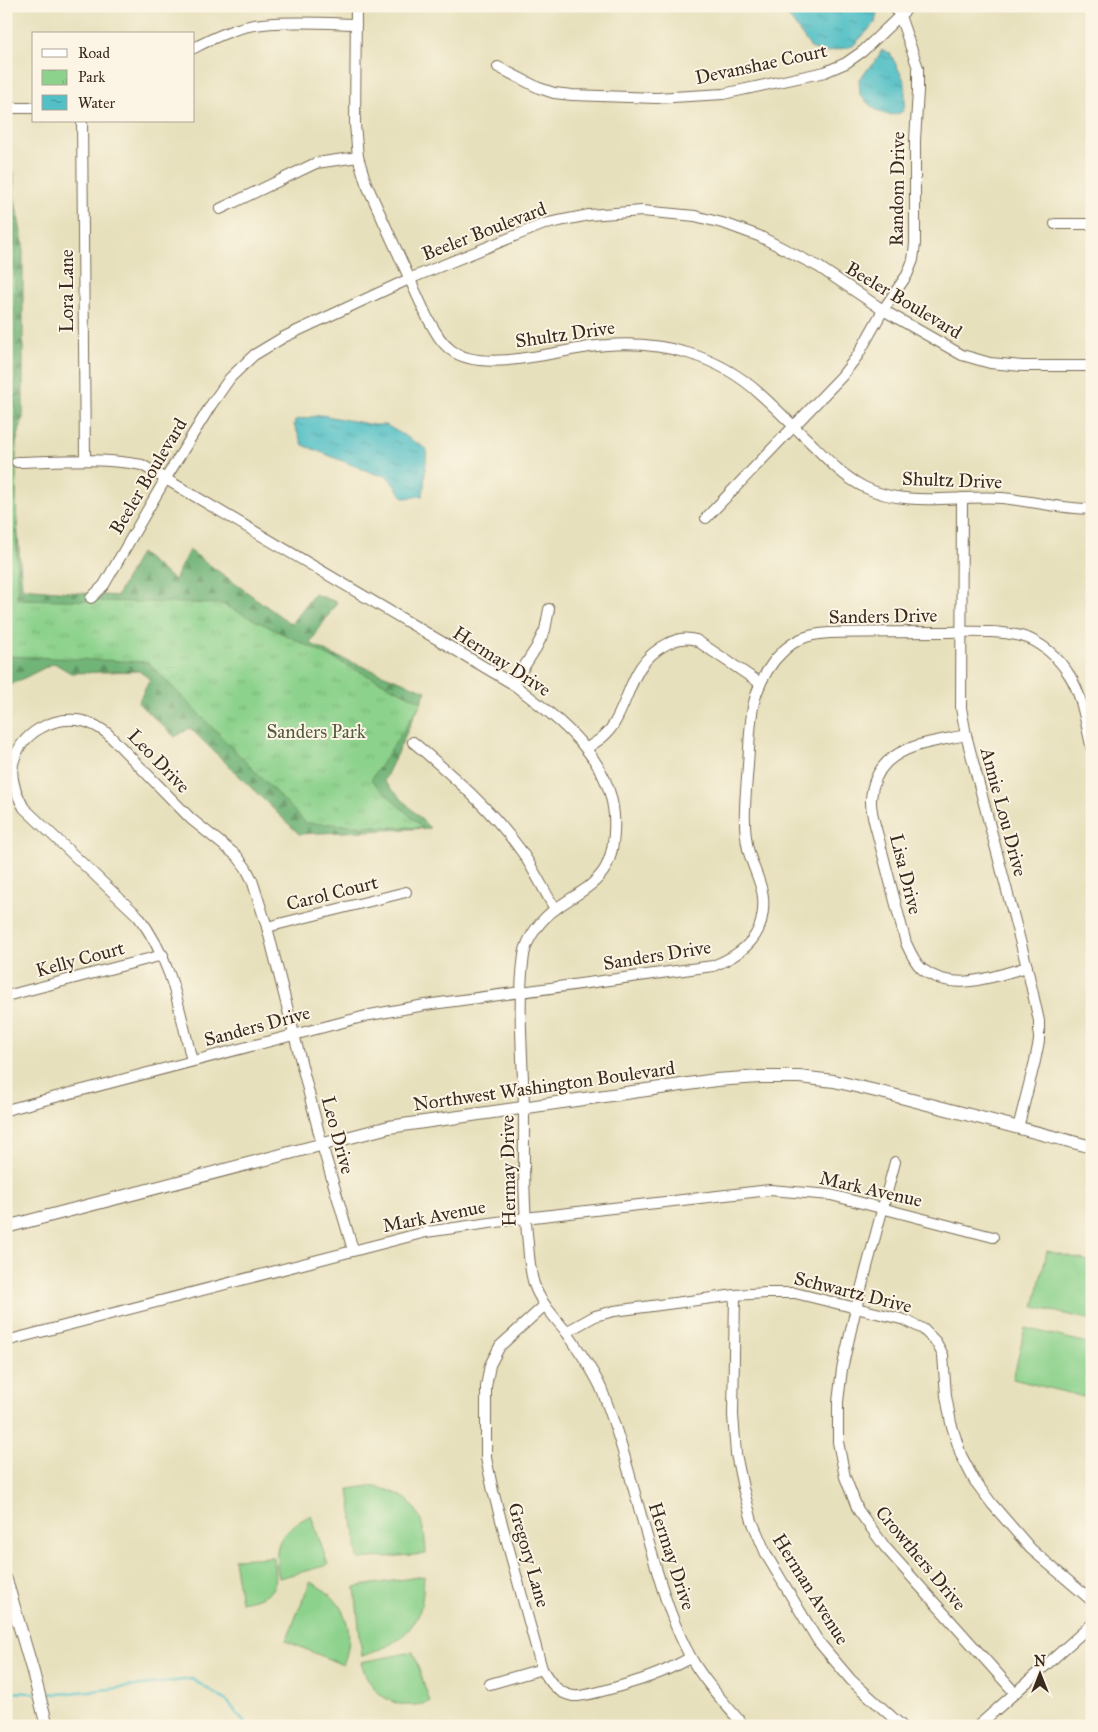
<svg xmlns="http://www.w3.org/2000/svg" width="1098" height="1732" font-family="'IM FELL Great Primer',serif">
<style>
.forest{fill:url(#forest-firs);stroke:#566f4b}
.park{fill:url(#park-tufts);stroke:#647e55}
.garden{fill:#8cd28c;stroke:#647e55}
.water{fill:url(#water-ripples);stroke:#467572}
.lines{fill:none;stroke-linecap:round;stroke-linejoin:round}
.stream{stroke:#52c0c6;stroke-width:2.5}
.minor-casing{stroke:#776a55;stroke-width:12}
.major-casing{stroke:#776a55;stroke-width:14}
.minor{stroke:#fff;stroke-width:10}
.major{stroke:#fff;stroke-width:12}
.labels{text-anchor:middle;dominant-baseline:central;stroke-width:4;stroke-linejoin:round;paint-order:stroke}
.street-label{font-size:19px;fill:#3b2a1e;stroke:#fcf5e5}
.park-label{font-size:19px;fill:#535c3f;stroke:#fcf5e5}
</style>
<defs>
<pattern id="forest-firs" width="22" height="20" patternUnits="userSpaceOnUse" patternTransform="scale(1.25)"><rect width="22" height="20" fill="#71b478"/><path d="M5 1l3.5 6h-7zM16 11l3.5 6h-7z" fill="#5e9362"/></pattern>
<pattern id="park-tufts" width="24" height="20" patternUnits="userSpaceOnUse" patternTransform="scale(1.25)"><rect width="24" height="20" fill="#8cd28c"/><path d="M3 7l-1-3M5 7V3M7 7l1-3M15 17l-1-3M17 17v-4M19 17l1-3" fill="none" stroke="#7ab478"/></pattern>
<pattern id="water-ripples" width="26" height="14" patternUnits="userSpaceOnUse" patternTransform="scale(1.25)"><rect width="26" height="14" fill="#52c0c6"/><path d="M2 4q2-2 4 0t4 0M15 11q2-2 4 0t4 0" fill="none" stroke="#459ca0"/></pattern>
</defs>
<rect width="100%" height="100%" fill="#fcf5e5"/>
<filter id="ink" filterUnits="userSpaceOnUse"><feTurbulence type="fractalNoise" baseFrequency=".02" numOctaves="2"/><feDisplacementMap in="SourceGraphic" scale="10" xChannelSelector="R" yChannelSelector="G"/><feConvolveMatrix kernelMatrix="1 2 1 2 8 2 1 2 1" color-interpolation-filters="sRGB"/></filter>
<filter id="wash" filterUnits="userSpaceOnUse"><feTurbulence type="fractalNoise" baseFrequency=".0096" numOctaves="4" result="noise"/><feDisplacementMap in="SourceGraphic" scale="20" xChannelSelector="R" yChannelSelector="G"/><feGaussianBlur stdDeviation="1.12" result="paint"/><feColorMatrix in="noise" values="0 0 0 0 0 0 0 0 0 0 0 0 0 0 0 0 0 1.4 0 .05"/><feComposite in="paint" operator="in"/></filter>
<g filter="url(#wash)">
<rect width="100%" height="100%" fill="#e7e0bc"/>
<path class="forest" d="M6 169H9L23 243V418L12 458 22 588 117 596 140 553 174 580 189 550 291 624 314 594 337 602 310 643 333 655 426 691 384 781 430 828 299 834 190 728 175 737 138 703 150 679 139 671 71 673 54 663 6 687Z"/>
<path class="park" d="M6 172H14L17 599 222 604 422 702 371 780 423 828 306 823 148 662 6 656Z"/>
<g class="garden">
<path d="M1047 1251 1092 1262V1320L1034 1307Z"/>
<path d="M1025 1328 1092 1344V1399L1013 1379Z"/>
<path d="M370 1486C414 1493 424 1512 426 1554L358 1559 349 1489Z"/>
<path d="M311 1515 328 1565 279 1578C272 1543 280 1531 311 1515Z"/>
<path d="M273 1557C277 1591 276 1595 241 1602L234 1559Z"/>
<path d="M424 1576C423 1589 423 1604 418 1615 408 1638 385 1649 362 1656L355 1587Z"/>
<path d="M310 1582C345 1597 357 1631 343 1665L286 1641Z"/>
<path d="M413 1652 430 1702C396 1713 370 1695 361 1662Z"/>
</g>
<g class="water">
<path d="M776 6H867L877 12 875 23 853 46 823 53 811 48 786 13Z"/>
<path d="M882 50 890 53 905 82V103L903 111C886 122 871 107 860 95L859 79 876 60Z"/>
<path d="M321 415 374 425H386L427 449 424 487 422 496 404 498 387 476 375 474 303 445 294 425 295 420Z"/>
</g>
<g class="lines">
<g class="stream">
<path d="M6 1692 35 1693"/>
<path d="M43 1693 59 1694 110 1689 192 1679 228 1702 247 1726"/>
</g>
</g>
</g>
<g filter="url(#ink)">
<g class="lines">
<g class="minor-casing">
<g id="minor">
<path d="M356 6 355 125 358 157 366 183 427 317C434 329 440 342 451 350 485 376 565 347 607 345 663 341 718 355 760 394 777 409 793 426 809 441 826 458 842 476 864 487 906 508 956 495 1002 498 1032 501 1061 509 1092 509"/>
<path d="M194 48C215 37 238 26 263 24 293 21 325 23 356 24"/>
<path d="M498 67 539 88 554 93 572 95 656 98 723 94 825 72 846 63 863 51 910 6"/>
<path d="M6 108H34"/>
<path d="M82 121 85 460"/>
<path d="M220 209 316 163 358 157"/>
<path d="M1055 224H1092"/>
<path d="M17 462C59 461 101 457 142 465L513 684C557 718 609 755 614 815 615 833 614 851 606 867 595 887 574 895 557 908 542 918 527 937 524 955 517 1004 523 1059 524 1108 524 1153 523 1199 528 1244 529 1257 530 1272 534 1284 540 1303 555 1317 567 1333 578 1349 593 1370 601 1388 623 1442 636 1501 653 1557 662 1590 673 1625 690 1656 702 1679 727 1706 744 1726"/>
<path d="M962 498 961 708 966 735 1027 967 1039 1021V1041L1035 1061 1018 1128"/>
<path d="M706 518 842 376 858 355 883 310 907 275 913 260 915 244V140L918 91V68L900 16 894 6"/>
<path d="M91 598 104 585 166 478 211 405 230 378 254 355 284 337 409 279 544 224 589 215 642 211 695 216 726 224 759 236 819 267 883 310 962 355 990 363 1022 366H1092"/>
<path d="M513 684 536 648 545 630 549 609"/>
<path d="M966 735C939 741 908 743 887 762 877 772 872 785 871 799 870 813 877 830 880 844 889 877 897 910 906 943 910 952 915 963 922 969 954 994 994 976 1027 967"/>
<path d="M413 742C452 775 492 810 522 852 534 870 544 890 555 909"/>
<path d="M587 748C598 741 608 735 615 722 632 692 632 662 667 644 677 639 684 637 696 640L760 683"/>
<path d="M267 927 406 892"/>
<path d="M6 996 163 955"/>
<path d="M192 1061C179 1008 172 960 138 916L24 808C17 795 10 780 13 764 20 733 53 715 83 721 92 723 100 728 107 733L191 819 237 856 246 868 252 880 267 927 322 1145 353 1250"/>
<path d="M6 1110 370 1015 425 1005 713 966C733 958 755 945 761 922 769 890 755 877 748 849 742 822 746 793 748 765 751 724 748 695 774 661 781 653 788 645 797 641 807 635 819 634 830 633 868 632 906 632 944 632 969 632 996 630 1021 636 1041 641 1059 658 1070 676 1083 697 1086 726 1092 749"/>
<path d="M895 1162 856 1308 842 1369 838 1402V1442L845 1477 858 1510 885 1547 1015 1693"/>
<path d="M735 1295 733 1415 736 1454 743 1488 752 1521 767 1556 818 1641 851 1680 902 1726"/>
<path d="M545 1305 500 1346 490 1365 486 1387V1458L493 1491 542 1669C550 1682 557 1693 573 1696 585 1698 645 1679 659 1673 670 1669 680 1663 690 1658"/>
<path d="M566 1332 595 1316 614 1311 735 1295 766 1293H795L905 1320 923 1329 936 1342 943 1355 946 1396 951 1423 961 1455 974 1480 992 1504 1031 1549 1092 1601"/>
<path d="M6 1341 426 1232 525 1218 770 1190 831 1195 993 1237"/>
<path d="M490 1684 542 1669"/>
<path d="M978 1726 1092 1624"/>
</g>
</g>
<g class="major-casing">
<g id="major">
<path d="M6 1227 389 1127 716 1080 760 1077H799L834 1081 889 1094 1092 1147"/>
<path d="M6 1580 33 1672 47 1726"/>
</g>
</g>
<use href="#minor" class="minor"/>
<use href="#major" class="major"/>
</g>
</g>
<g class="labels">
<g class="street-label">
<text transform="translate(761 64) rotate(-12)">Devanshae Court</text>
<text transform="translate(897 189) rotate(-89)">Random Drive</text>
<text transform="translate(484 231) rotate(-21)">Beeler Boulevard</text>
<text transform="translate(66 291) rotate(-90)">Lora Lane</text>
<text transform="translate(904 300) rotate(31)">Beeler Boulevard</text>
<text transform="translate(565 334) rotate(-8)">Shultz Drive</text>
<text transform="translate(148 476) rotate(-59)">Beeler Boulevard</text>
<text transform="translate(952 480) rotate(2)">Shultz Drive</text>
<text transform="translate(883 616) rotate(-1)">Sanders Drive</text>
<text transform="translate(502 661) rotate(33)">Hermay Drive</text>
<text transform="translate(159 761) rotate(46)">Leo Drive</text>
<text transform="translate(1004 812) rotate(75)">Annie Lou Drive</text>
<text transform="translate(906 874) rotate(76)">Lisa Drive</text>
<text transform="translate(332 893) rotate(-14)">Carol Court</text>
<text transform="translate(657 955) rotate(-9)">Sanders Drive</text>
<text transform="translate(80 959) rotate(-15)">Kelly Court</text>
<text transform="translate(257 1026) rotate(-15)">Sanders Drive</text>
<text transform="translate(544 1086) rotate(-8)">Northwest Washington Boulevard</text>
<text transform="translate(338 1135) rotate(75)">Leo Drive</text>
<text transform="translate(508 1171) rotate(-91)">Hermay Drive</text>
<text transform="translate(871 1189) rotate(13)">Mark Avenue</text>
<text transform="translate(434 1216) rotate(-11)">Mark Avenue</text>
<text transform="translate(853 1292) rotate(14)">Schwartz Drive</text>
<text transform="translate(529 1555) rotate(74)">Gregory Lane</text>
<text transform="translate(672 1556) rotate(72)">Hermay Drive</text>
<text transform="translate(921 1558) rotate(50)">Crowthers Drive</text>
<text transform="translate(811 1589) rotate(58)">Herman Avenue</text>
</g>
<g class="park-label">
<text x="316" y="731">Sanders Park</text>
</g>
</g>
<rect width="1098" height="1732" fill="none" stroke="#fcf5e5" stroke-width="25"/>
<rect x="32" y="32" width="162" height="90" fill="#fcf5e5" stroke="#afa495"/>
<rect x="42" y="49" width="25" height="8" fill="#ffffff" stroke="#afa495"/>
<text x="78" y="58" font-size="15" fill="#3b2a1e">Road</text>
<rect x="42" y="70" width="25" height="15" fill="url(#park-tufts)" stroke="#afa495"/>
<text x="78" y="82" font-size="15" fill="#3b2a1e">Park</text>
<rect x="42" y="95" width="25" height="15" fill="url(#water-ripples)" stroke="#afa495"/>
<text x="78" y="108" font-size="15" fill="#3b2a1e">Water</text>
<g transform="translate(1040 1674)" stroke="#fcf5e5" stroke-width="4" paint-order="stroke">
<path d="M0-4L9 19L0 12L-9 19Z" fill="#3b2a1e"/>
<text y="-8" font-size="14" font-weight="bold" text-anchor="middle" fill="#3b2a1e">N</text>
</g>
</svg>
